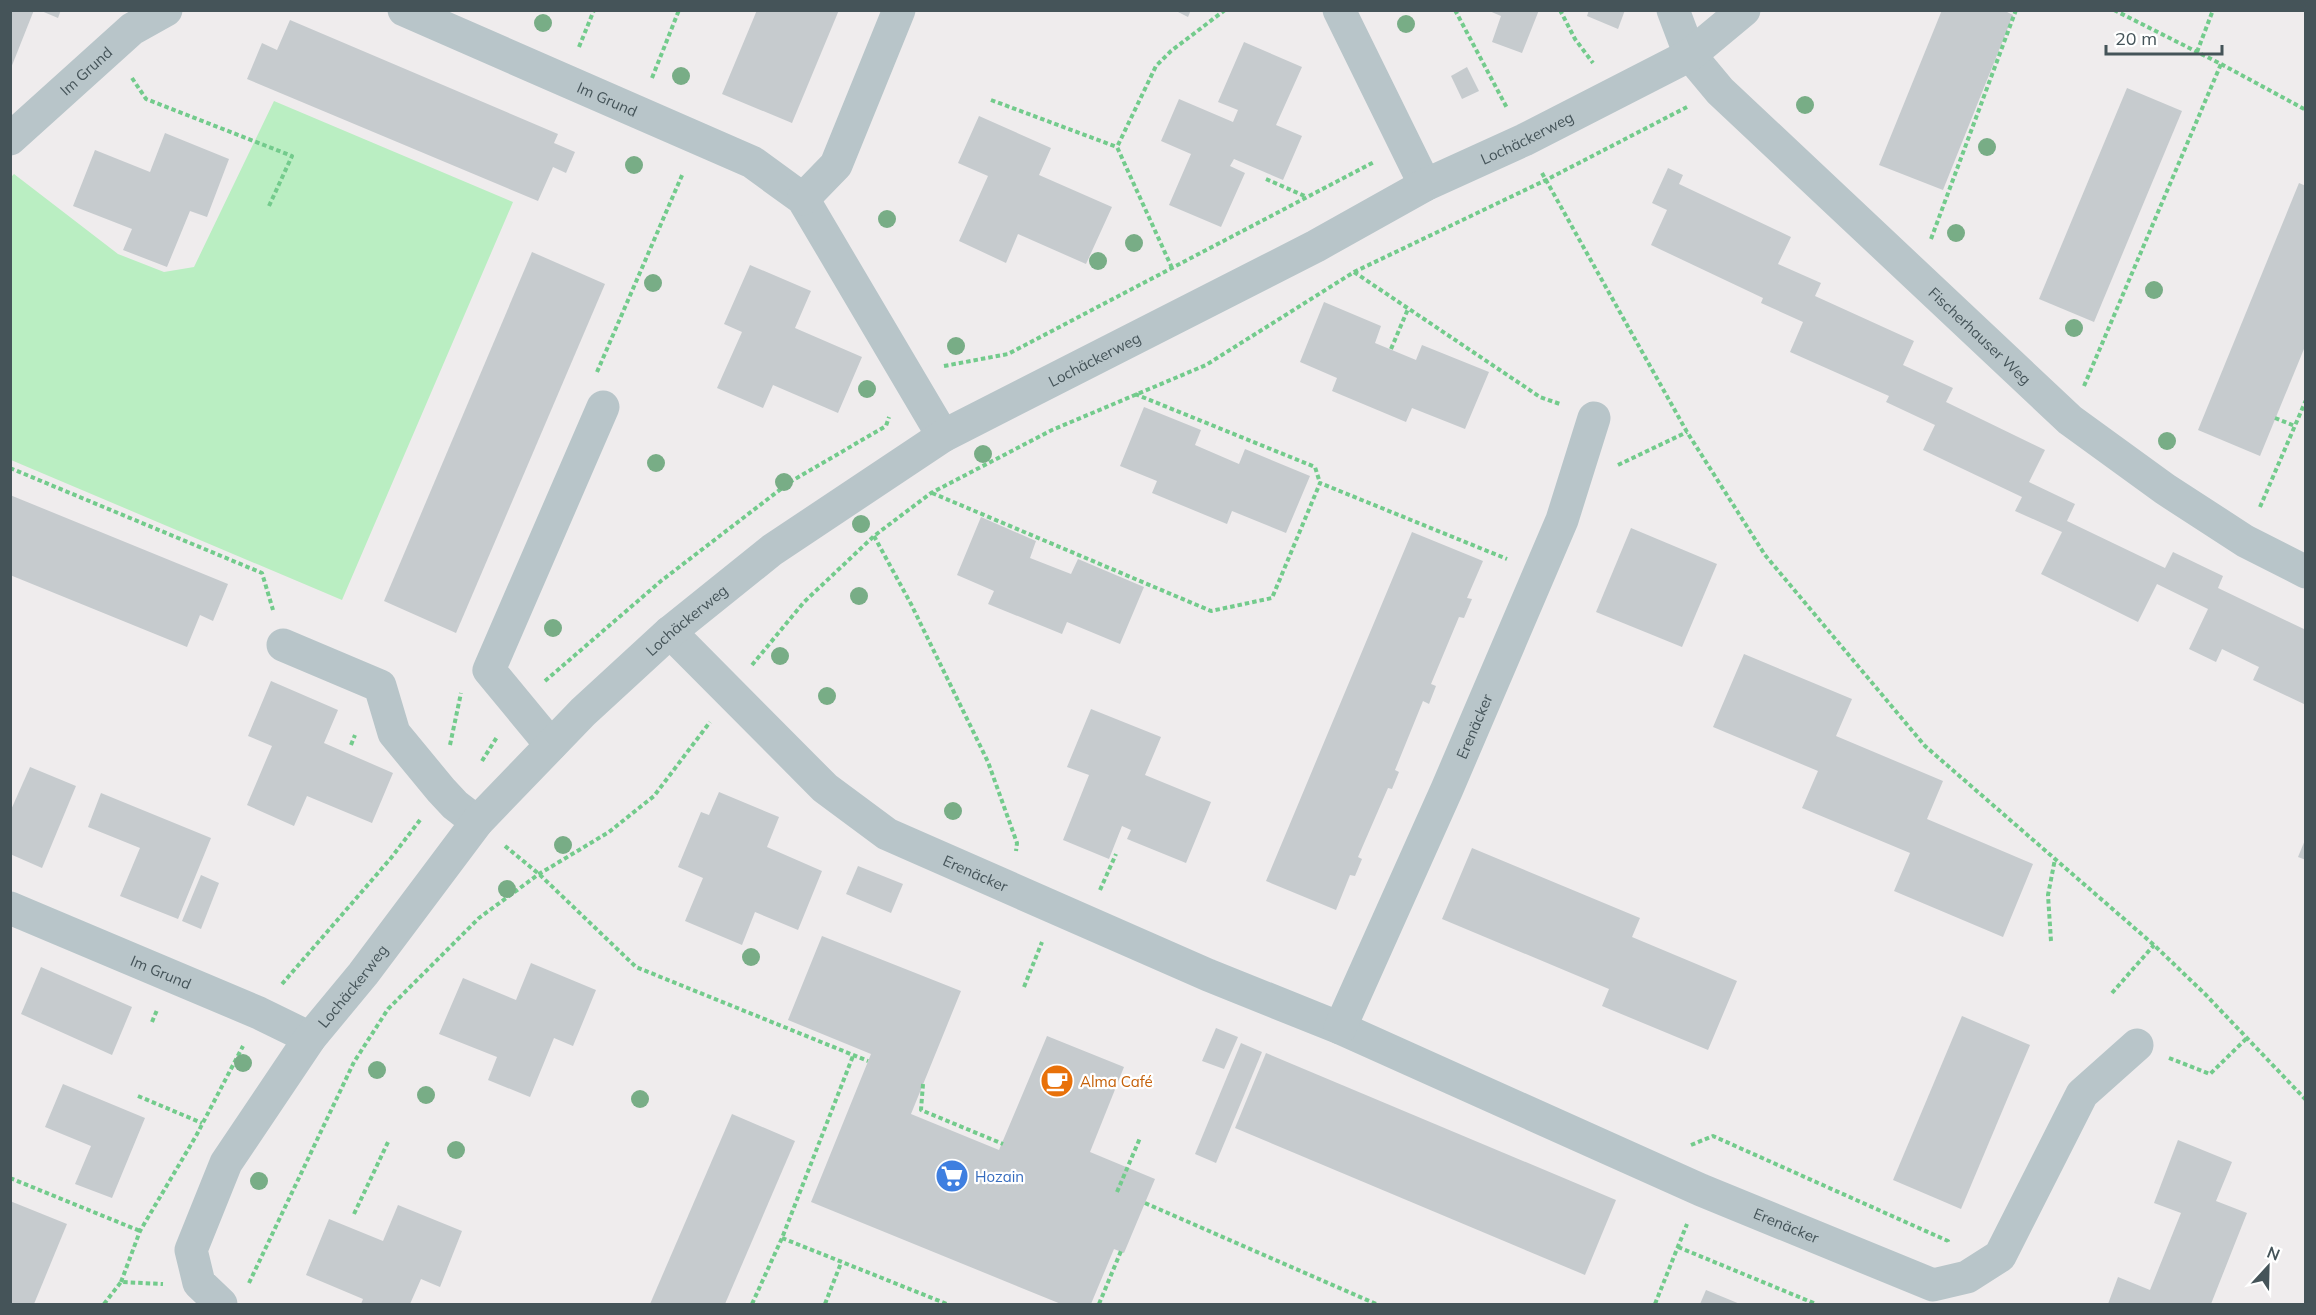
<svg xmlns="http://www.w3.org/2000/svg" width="2316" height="1315" font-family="Mulish,sans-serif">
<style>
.green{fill:#baeec2}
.building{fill:#c6cbce}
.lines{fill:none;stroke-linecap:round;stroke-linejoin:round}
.path{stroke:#73cb8c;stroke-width:4;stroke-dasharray:4.5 3;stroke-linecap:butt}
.minor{stroke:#b8c5c9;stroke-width:33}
.tree{fill:#78ad86}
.labels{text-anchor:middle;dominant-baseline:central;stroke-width:4.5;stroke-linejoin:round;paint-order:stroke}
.street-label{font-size:15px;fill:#455459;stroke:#fff}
.food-label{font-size:15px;fill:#c56008;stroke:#fff;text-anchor:start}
.shop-label{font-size:15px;fill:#366cbe;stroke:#fff;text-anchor:start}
</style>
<rect width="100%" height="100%" fill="#efeced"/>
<path class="green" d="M274 101 513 202 342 600 11 460V177L14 174 118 254 164 272 194 267Z"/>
<g class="building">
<path d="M10 10H34L11 68H10Z"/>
<path d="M39 10H61L58 18Z"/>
<path d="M757 10H839L792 123 722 94Z"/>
<path d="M1174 10H1191L1188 17Z"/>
<path d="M1487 10H1539L1522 53 1492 42 1501 16Z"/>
<path d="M1589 10H1625L1618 29 1587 16Z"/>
<path d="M1942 10H2003L2013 15 1943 190 1879 165Z"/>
<path d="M290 20 558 134 554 143 575 152 566 173 553 167 538 201 247 79 262 43 277 50Z"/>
<path d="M1244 42 1302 67 1276 125 1302 136 1283 180 1234 159 1230 166 1245 173 1221 227 1169 205 1191 154 1161 141 1179 99 1233 122 1238 110 1218 102Z"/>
<path d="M1467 67 1479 91 1462 99 1451 76Z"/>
<path d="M2127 88 2182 111 2094 322 2039 299Z"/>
<path d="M979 116 1051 148 1039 175 1112 207 1086 264 1018 234 1006 263 959 241 988 176 958 163Z"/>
<path d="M165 133 229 159 207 217 190 211 167 267 123 250 132 229 73 206 95 150 150 172Z"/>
<path d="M1668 168 1683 175 1679 184 1791 237 1778 264 1821 283 1815 296 1914 341 1903 365 1953 388 1946 402 2045 450 2029 482 2075 504 2067 521 2165 568 2173 552 2223 576 2218 588 2306 630V705L2253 680 2259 667 2222 649 2216 662 2189 649 2208 609 2157 584 2138 622 2041 574 2062 532 2015 511 2022 497 1923 450 1935 425 1886 402 1889 396 1790 352 1803 322 1761 303 1763 298 1651 245 1667 210 1652 203Z"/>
<path d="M2299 183 2306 186V344L2260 456 2198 430Z"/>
<path d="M532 252 605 284 456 633 384 601Z"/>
<path d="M750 265 811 291 795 328 862 357 838 413 773 385 763 408 717 388 742 332 724 324Z"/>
<path d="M1324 302 1381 326 1375 343 1416 360 1422 345 1489 372 1465 429 1412 408 1406 422 1332 391 1337 378 1300 362Z"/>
<path d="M1144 407 1201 430 1195 445 1239 464 1245 449 1310 476 1286 533 1232 511 1227 524 1152 493 1157 481 1120 466Z"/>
<path d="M10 495 228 584 213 621 200 615 187 647 10 575Z"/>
<path d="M981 517 1036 541 1030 558 1071 574 1078 559 1144 587 1120 644 1067 622 1062 634 988 604 994 591 957 575Z"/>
<path d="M1631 528 1717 564 1682 647 1596 612Z"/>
<path d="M1412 532 1483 561 1467 598 1472 599 1464 618 1459 617 1431 684 1436 686 1429 704 1423 701 1395 770 1399 772 1392 789 1388 788 1358 857 1362 859 1355 876 1350 875 1336 910 1266 881Z"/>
<path d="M1744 654 1852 699 1836 736 1943 781 1927 819 2033 864 2003 937 1894 891 1910 853 1802 808 1818 771 1713 727Z"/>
<path d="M271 681 338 710 324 743 393 773 372 823 307 796 294 826 247 805 272 746 248 736Z"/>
<path d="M1091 709 1161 737 1145 775 1211 802 1186 863 1127 839 1131 830 1122 826 1109 859 1063 840 1089 775 1067 767Z"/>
<path d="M30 767 76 786 42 868 10 854V812Z"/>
<path d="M719 792 779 817 767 847 822 871 798 930 755 912 742 945 685 921 703 878 678 867 701 812 709 815Z"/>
<path d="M101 793 211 838 178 919 120 896 140 848 88 827Z"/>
<path d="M2305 840H2306V860L2298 857Z"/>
<path d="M1472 848 1640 918 1632 937 1737 981 1708 1050 1602 1006 1609 989 1442 919Z"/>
<path d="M858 866 903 884 891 913 846 894Z"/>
<path d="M201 875 219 883 201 929 182 921Z"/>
<path d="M822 936 961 991 911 1114 999 1150 1047 1036 1124 1067 1090 1152 1155 1179 1124 1253 1114 1249 1091 1304H1061L811 1202 871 1054 788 1020Z"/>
<path d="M531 963 596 990 573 1046 554 1038 530 1097 488 1080 497 1057 439 1034 463 978 516 1000Z"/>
<path d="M41 967 132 1007 112 1055 21 1014Z"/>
<path d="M1962 1016 2030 1045 1961 1209 1893 1180Z"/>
<path d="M1216 1028 1238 1037 1224 1069 1202 1061Z"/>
<path d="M1241 1043 1262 1052 1216 1163 1195 1154Z"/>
<path d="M1266 1053 1616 1200 1585 1275 1235 1128Z"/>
<path d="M63 1084 145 1118 112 1198 75 1184 91 1146 45 1127Z"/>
<path d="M732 1114 795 1141 725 1304H650Z"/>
<path d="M2178 1140 2232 1162 2216 1201 2247 1213 2211 1304H2108L2118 1277 2150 1290 2181 1213 2154 1203Z"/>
<path d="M10 1201 67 1224 34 1304H10Z"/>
<path d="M398 1205 462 1231 440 1287 421 1279 410 1304H361L363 1299 306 1275 329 1219 383 1241Z"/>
<path d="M1706 1290 1740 1304H1700Z"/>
</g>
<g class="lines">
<g class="path">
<path d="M1455 10 1507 108"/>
<path d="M1560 10 1575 39 1593 63"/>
<path d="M2114 10 2221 64 2306 110"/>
<path d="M579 47 594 10"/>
<path d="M2197 52 2213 10"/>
<path d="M132 78 146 99 292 156 269 206"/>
<path d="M652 78 679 10"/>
<path d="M991 100 1117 147"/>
<path d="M1542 173 1687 432 1765 555 1925 746 2154 945 2205 994 2306 1100"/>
<path d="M1266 179 1307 197"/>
<path d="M1931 239 2016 10"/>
<path d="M1172 268 1117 147 1156 66 1171 51 1225 10"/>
<path d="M1354 272 1540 397 1560 404"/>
<path d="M1391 349 1408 309"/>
<path d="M944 366 1008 354 1374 162"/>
<path d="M597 372 683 173"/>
<path d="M2084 386 2221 64"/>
<path d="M1135 394 1315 467 1320 483"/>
<path d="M2275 418 2295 426"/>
<path d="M1618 465 1687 432"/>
<path d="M10 468 262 573 273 610"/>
<path d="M932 493 1211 611 1272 598 1320 483 1507 559"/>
<path d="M2260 507 2306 400"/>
<path d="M874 536 911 604 988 762 1017 843 1016 851"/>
<path d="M752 665 804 602 874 536 931 493 1052 430 1206 365 1354 272 1546 180 1687 107"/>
<path d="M545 681 661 581 790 482 886 426 889 417"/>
<path d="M351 745 355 735"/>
<path d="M450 745 461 693"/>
<path d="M482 761 497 737"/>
<path d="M505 846 539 874 636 967 868 1061"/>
<path d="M1100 890 1116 854"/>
<path d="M2051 941 2048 895 2055 859"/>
<path d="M282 984 391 858 420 820"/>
<path d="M1024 987 1042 942"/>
<path d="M2112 993 2154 945"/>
<path d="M152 1022 157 1010"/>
<path d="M2169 1058 2210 1074 2247 1038"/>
<path d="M923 1084 921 1110 1003 1144"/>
<path d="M138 1096 202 1123"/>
<path d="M1691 1145 1713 1136 1948 1241 1949 1244"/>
<path d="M10 1178 140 1231"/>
<path d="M1117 1192 1140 1138"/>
<path d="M1145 1203 1376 1304"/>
<path d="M354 1214 389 1140"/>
<path d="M782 1238 947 1304"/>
<path d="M1678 1247 1816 1304"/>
<path d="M121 1282 140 1231 196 1136 243 1046"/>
<path d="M249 1283 354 1062 388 1009 479 918 539 874 609 832 654 796 710 722"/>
<path d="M104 1304 121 1282 163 1284"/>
<path d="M752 1304 782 1238 853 1056"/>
<path d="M825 1304 841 1263"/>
<path d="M1099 1304 1121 1251"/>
<path d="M1655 1304 1687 1224"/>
</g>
<g class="minor">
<path id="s1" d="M404 10 752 162 803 199 943 436"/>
<path d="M1339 10 1425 185"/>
<path id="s2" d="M1673 10 1690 55 1720 91 2070 420 2165 489 2245 541 2306 572"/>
<path id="s3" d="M10 139 132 29 166 10"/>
<path d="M803 199 836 165 899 10"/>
<path id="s4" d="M670 632 825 788 887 834 1208 975 1340 1028 1701 1190 1933 1285 1967 1277 2000 1256 2082 1094 2137 1045"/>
<path d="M283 645 380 686 394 733 441 790 455 805 477 822"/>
<path d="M551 745 489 670 603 407"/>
<path id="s5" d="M10 908 259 1013 310 1038"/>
<path id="s6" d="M1340 1028 1447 789 1562 520 1594 418"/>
<path id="s7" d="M221 1304 199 1283 191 1250 226 1163 310 1038 363 974 477 822 583 712 670 632 772 550 943 436 1316 246 1425 185 1524 140 1690 55 1744 10"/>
</g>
</g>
<g class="tree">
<circle cx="543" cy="23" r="9"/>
<circle cx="1406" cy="24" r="9"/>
<circle cx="681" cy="76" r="9"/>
<circle cx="1805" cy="105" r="9"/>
<circle cx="1987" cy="147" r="9"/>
<circle cx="634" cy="165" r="9"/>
<circle cx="887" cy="219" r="9"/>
<circle cx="1956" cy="233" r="9"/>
<circle cx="1134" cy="243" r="9"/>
<circle cx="1098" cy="261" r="9"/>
<circle cx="653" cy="283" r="9"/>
<circle cx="2154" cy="290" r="9"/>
<circle cx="2074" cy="328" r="9"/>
<circle cx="956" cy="346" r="9"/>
<circle cx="867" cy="389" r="9"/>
<circle cx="2167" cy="441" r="9"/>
<circle cx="983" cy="454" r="9"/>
<circle cx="656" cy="463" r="9"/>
<circle cx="784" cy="482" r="9"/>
<circle cx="861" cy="524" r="9"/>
<circle cx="859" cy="596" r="9"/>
<circle cx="553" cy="628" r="9"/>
<circle cx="780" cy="656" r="9"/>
<circle cx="827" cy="696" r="9"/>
<circle cx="953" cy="811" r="9"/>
<circle cx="563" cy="845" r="9"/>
<circle cx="507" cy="889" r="9"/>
<circle cx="751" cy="957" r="9"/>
<circle cx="243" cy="1063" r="9"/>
<circle cx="377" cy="1070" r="9"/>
<circle cx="426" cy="1095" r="9"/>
<circle cx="640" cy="1099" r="9"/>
<circle cx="456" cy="1150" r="9"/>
<circle cx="259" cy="1181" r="9"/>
</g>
<defs>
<g id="cafe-disc" transform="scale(1.725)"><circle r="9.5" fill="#e8710a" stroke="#fff"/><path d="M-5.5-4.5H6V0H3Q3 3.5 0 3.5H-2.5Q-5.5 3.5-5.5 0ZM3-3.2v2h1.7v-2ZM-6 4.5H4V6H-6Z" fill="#fff"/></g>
<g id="supermarket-disc" transform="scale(1.725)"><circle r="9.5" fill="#3f7fe0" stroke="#fff"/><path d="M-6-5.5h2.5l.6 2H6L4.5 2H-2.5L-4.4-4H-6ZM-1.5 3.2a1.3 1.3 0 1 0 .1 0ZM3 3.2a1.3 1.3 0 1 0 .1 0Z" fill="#fff"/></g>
</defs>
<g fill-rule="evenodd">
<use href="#cafe-disc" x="1057" y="1081"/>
<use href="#supermarket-disc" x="952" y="1176"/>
</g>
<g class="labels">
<g class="street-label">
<text stroke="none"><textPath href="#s3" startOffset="102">Im Grund</textPath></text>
<text stroke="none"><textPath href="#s1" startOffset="222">Im Grund</textPath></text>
<text stroke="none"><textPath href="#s7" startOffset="1845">Lochäckerweg</textPath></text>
<text stroke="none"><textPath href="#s2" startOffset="452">Fischerhauser Weg</textPath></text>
<text stroke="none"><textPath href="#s7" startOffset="1359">Lochäckerweg</textPath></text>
<text stroke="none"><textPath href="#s7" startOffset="873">Lochäckerweg</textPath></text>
<text stroke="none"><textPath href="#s6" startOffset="330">Erenäcker</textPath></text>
<text stroke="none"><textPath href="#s4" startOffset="394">Erenäcker</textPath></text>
<text stroke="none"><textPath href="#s5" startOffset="164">Im Grund</textPath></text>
<text stroke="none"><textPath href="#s7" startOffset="376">Lochäckerweg</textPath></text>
<text stroke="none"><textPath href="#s4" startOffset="1278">Erenäcker</textPath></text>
</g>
<g class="food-label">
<text x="1080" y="1081">Alma Café</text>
</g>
<g class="shop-label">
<text x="975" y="1176">Hozain</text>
</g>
</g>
<rect width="2316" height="1315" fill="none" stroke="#455459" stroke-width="24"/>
<g transform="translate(2268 1267) rotate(22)" stroke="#ffffff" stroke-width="4.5" paint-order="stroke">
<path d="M0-4.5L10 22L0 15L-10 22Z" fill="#455459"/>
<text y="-9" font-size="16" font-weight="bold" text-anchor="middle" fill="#455459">N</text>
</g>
<path d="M2106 45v9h116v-9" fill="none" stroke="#455459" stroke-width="3"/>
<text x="2115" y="45" font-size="18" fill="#455459" stroke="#ffffff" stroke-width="4.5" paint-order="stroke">20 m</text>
</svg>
